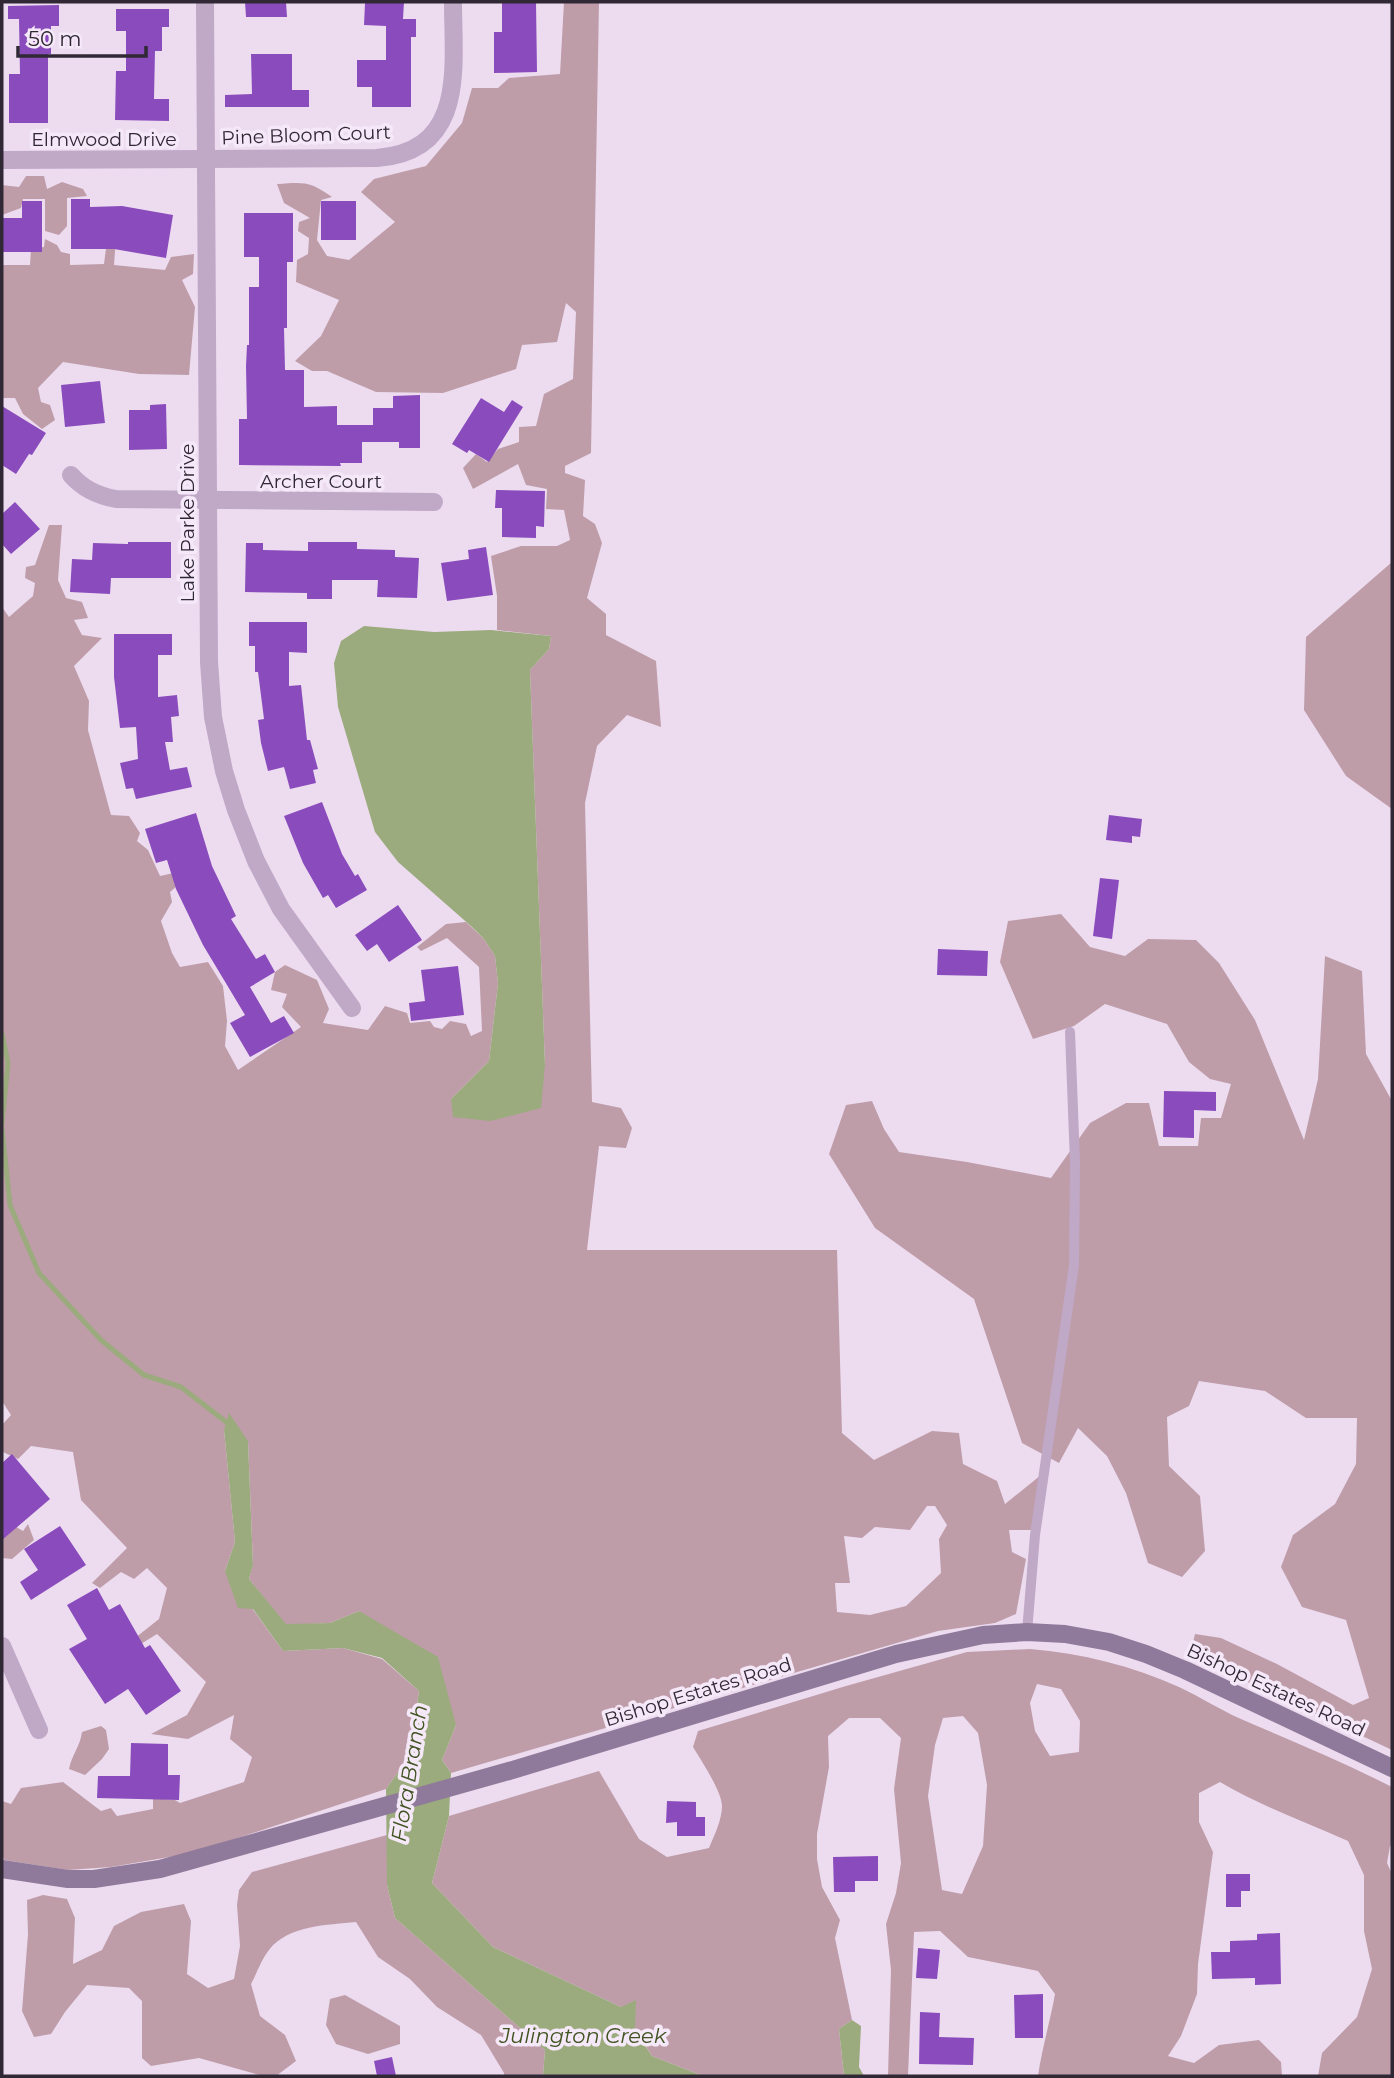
<svg xmlns="http://www.w3.org/2000/svg" width="1394" height="2078" font-family="Montserrat,sans-serif">
<style>
.green{fill:#be9da9;fill-rule:evenodd}
.water{fill:#9bab7d}
.lines{fill:none;stroke-linecap:round;stroke-linejoin:round}
.stream{stroke:#9bab7d;stroke-width:5}
.building{fill:#8a4cbd}
.lane{stroke:#c0a8c7;stroke-width:10}
.street{stroke:#c0a8c7;stroke-width:18}
.secondary{stroke:#907a9b;stroke-width:18}
.labels{text-anchor:middle;dominant-baseline:central;stroke-width:7;stroke-linejoin:round;paint-order:stroke}
.street-label{font-size:19px;fill:#302835;stroke:#f5e8f8}
.water-label{font-size:21px;font-style:italic;fill:#405320;stroke:#f5e8f8}
</style>
<rect width="100%" height="100%" fill="#eddcf0"/>
<g class="green">
<path d="M564 2H599L591 453 565 466V473L585 480 583 516 595 524 602 543 587 598 606 614V635L656 661 661 727 627 715 597 746 585 803 592 1102 621 1108 632 1128 626 1148 599 1146 587 1250H837L842 1433 874 1460 932 1431 959 1433 963 1464 997 1481 1005 1504 1041 1475 1031 1530H1009L1012 1552 1026 1559 1016 1614 995 1623 938 1631 451 1773 442 1760 456 1725 359 1611 330 1623 286 1625 249 1579 253 1564 248 1441 224 1430 235 1542 225 1571 283 1651 343 1648 382 1659 419 1691 410 1755 386 1789 193 1853 111 1867 68 1870 4 1860 2 1853V1801L11 1804 21 1788 63 1782 101 1811 111 1808 117 1816 153 1809V1798L175 1800 180 1803 244 1782 252 1757 230 1739 234 1715 188 1739 151 1734 187 1715 206 1682 157 1634 136 1647 130 1642 159 1619 167 1588 147 1568 134 1579 121 1572 100 1588 92 1583 127 1548 81 1500 73 1452 31 1446 18 1459 3 1452 2 1425 11 1415 2 1401V607L9 617 33 596 35 583 25 578 26 567 35 565 49 525H62L58 580 66 598 82 602 88 618 74 620 82 635 102 638 74 666 89 701 88 730 111 815 129 816 140 833 137 841 148 850 160 876 178 872 177 886 170 892 172 902 161 921 172 953 180 967 208 962 223 986 227 1021 225 1046 238 1070 301 1027 282 1007 287 994 271 990 275 972 285 965 317 980 329 1009 323 1023 368 1030 385 1006 407 1013 410 1023 430 1021 434 1027 442 1029 450 1021 466 1024 471 1036 482 1031 479 967 447 938 421 951 417 947 446 924 466 922 484 939 495 956 498 983 489 1061 451 1099 545 1065 530 670 549 649 551 636 497 630V596L491 556 521 546H557L570 540 564 510 546 509 547 489 526 485 518 464 473 489 463 468 476 454 487 462 498 449 519 442V427L536 426 544 394 573 379 576 312 566 303 557 342 522 345 516 369 443 393 376 392 327 371H312L295 361 321 336 339 300 296 282 297 260 308 254 309 238 298 231 299 222 310 218 284 203 277 184C304 182 310 181 332 197L321 200 317 240 327 256 349 260 395 222 361 192 374 179 426 166 462 123 472 88H498L509 78 560 74ZM927 1506H935L947 1525 939 1539 941 1573 906 1606 870 1615 837 1612 835 1583H850L844 1536 862 1538 875 1527 910 1530Z"/>
<path d="M26 176H44L47 189 62 182 83 189 87 196 67 198V226L59 235 45 231V199H23L21 208 2 215V185L19 187Z"/>
<path d="M111 209 118 210 114 265 165 270 171 257 194 254 193 274 182 280 195 307 189 375 139 374 63 362 38 388 41 402 50 405 55 420 42 429 23 414 15 398H2V265H30L31 249 44 247 45 239 57 245 61 252 70 254V265L104 264Z"/>
<path d="M1392 562V809L1346 776 1304 710 1306 637Z"/>
<path d="M1061 914 1090 947 1125 956 1148 939 1196 940 1219 963 1255 1020 1304 1140 1318 1079 1325 956 1362 971 1366 1054 1392 1101V1750L1190 1655 1195 1634 1221 1638 1277 1664 1353 1705 1369 1698 1346 1620 1302 1607 1281 1567 1293 1535 1335 1504 1356 1464 1357 1418H1306L1265 1391 1199 1381 1189 1406 1167 1417 1169 1466 1200 1496 1205 1551 1182 1577 1148 1563 1126 1493 1107 1456 1078 1428 1059 1463 1022 1443 974 1299 875 1228 829 1154 846 1105 872 1101 884 1129 899 1152 967 1162 1051 1178 1090 1123 1126 1103H1149L1159 1146H1198L1201 1118H1221L1231 1084 1210 1079 1189 1062 1167 1024 1105 1004 1074 1026 1033 1039 1000 962 1008 921Z"/>
<path d="M28 1524 34 1540 12 1559 2 1558V1535L13 1525 23 1531Z"/>
<path d="M1030 1649C1082 1653 1132 1666 1179 1687 1201 1697 1220 1710 1241 1719 1292 1741 1343 1762 1392 1787V1845L1390 1846 1387 1863 1392 1874V2076H1318L1322 2053 1357 2017 1372 1969 1364 1931V1875L1348 1841C1305 1822 1261 1806 1220 1782L1199 1793V1822L1213 1852 1198 1964 1197 1994 1181 2036 1168 2056 1194 2063 1219 2045 1259 2040 1281 2062 1282 2076H1038C1042 2048 1050 2022 1055 1994L1038 1971 968 1957 940 1931 914 1932 908 2076H888L891 1970 886 1924 896 1893 901 1863 894 1789 901 1738 880 1718H849L828 1736 829 1767 817 1834V1859L822 1887 840 1920 835 1938 852 2020 839 2029 844 2076H703L652 2056 621 2007 493 1947 432 1883 449 1816 599 1771 639 1839 667 1857 709 1848C714 1836 722 1820 722 1806 722 1792 701 1760 693 1747L698 1731 846 1686 967 1652ZM1037 1684 1061 1689 1080 1721 1079 1752 1050 1756 1035 1731 1030 1703ZM963 1716 978 1733 987 1785 983 1846 962 1894 942 1890 928 1796 935 1745 943 1718Z"/>
<path d="M101 1726 106 1730 109 1749 102 1759 85 1775 69 1769C72 1754 80 1747 82 1732Z"/>
<path d="M387 1835V1885L395 1918 545 2050 543 2076H504V2073L481 2035 437 2007 410 1979 378 1957 356 1922C328 1925 288 1925 269 1950 261 1960 257 1973 251 1984L260 2016 285 2035 296 2061 276 2076H263L199 2058 151 2066 142 2058V2001L129 1988 87 1985 65 2012 51 2034 34 2037 22 2011 28 1934 27 1900 43 1895 67 1899 75 1918 73 1964 102 1950 114 1926 141 1912 184 1904 191 1921 187 1974 208 1988 234 1979 240 1946 237 1905 239 1890 252 1872Z"/>
<path d="M345 1995 400 2026V2044L368 2054 336 2044 326 2025 330 1999Z"/>
</g>
<g class="water">
<path d="M364 626 434 632 491 630 551 636 549 649 530 670 545 1065 541 1108 490 1121 453 1117 451 1099 489 1061 498 983 495 956 484 939 472 927 398 862 375 832 338 707 334 663 341 641Z"/>
<path d="M229 1413 248 1441 253 1565 249 1579 286 1624 330 1623 359 1611 438 1657 456 1725 442 1760 451 1773 449 1816 432 1883 493 1947 621 2007 636 2000 635 2030 652 2056 703 2076H543L545 2050 395 1918 387 1885 386 1789 410 1755 419 1691 382 1658 343 1648 283 1651 253 1609 238 1608 225 1571 235 1542 224 1430Z"/>
<path d="M852 2020 861 2026 859 2067 864 2076H844L839 2029Z"/>
</g>
<g class="lines">
<g class="stream">
<path d="M2 1033 8 1063 2 1124"/>
<path d="M2 1128 10 1205 39 1273 101 1340 144 1375 181 1387 230 1425"/>
</g>
</g>
<g class="building">
<path d="M245 2H286L287 17H246Z"/>
<path d="M372 2H404L403 19H416V37H411V107H372V87H357V60H386V26L364 25 365 3H372Z"/>
<path d="M502 2H536L537 72 494 73V32H502Z"/>
<path d="M59 5V26H51V54H48V123H9V74H20L19 19H8V6Z"/>
<path d="M116 9H169V27H162V51H155L154 99H169V121L115 120 116 71H126V31H116Z"/>
<path d="M251 54H292V90H309V107H225V95L252 94Z"/>
<path d="M71 199H90V207L122 206 173 215 166 258 114 249H71Z"/>
<path d="M22 201H42V252H2V218H22Z"/>
<rect x="321" y="201" width="35" height="39"/>
<path d="M244 213H293V262H287V328H284L285 370H304V407L337 406V425H373V408H393V396L420 395V448H399V442H362V463H340L341 466 239 465V419H247L246 366 247 345H249V287H259V257H244Z"/>
<path d="M100 381 105 423 65 427 61 385Z"/>
<path d="M481 398 504 412 512 400 523 407 489 462 469 450 467 453 452 444Z"/>
<path d="M166 404 167 449 129 450V410H150V405Z"/>
<path d="M2 406 46 433 32 455 29 454 16 474 2 465Z"/>
<path d="M496 490 545 491 544 527 536 526V538L502 537V508H495Z"/>
<path d="M15 502 40 529 11 554 2 544V514Z"/>
<path d="M128 542H171V578H111L110 594 70 592 72 559 92 560 93 543 128 544Z"/>
<path d="M308 542H357V549L395 550V557L419 558 417 598 377 597 378 580H332V599H307V593L245 592 246 543H263V550L308 551Z"/>
<path d="M486 547 493 595 447 601 441 563 469 559 468 550Z"/>
<path d="M249 622H307V653L289 652V686L301 685 307 740H310L318 769 313 770 316 783 290 789 284 767 268 771 261 743 258 720 264 719 258 672H255V646H249Z"/>
<path d="M114 634H172V655H158V697L177 695 179 716 171 717 173 742H165L170 770 187 767 192 787 136 799 133 788 126 789 120 763 138 759 136 727 120 728 114 677Z"/>
<path d="M322 802 342 854 355 876 358 874 367 890 336 908 328 895 323 898 303 863 284 816Z"/>
<path d="M196 813 212 866 236 916 231 919 256 959 265 954 275 972 250 987 271 1023 284 1016 294 1033 250 1057 230 1023 245 1015 203 945 176 889 167 860 156 863 145 829Z"/>
<path d="M1109 815 1142 819 1140 837 1132 836V843L1106 840Z"/>
<path d="M1100 878 1119 880 1112 939 1093 936Z"/>
<path d="M398 905 422 940 389 962 377 944 367 951 355 935Z"/>
<path d="M938 949 988 951 987 976 937 975Z"/>
<path d="M458 966 464 1015 411 1021 409 1003 425 1001 421 970Z"/>
<path d="M1164 1091 1216 1092V1111L1194 1110V1138L1163 1137Z"/>
<path d="M12 1454 50 1499 2 1540V1463Z"/>
<path d="M60 1526 86 1565 31 1600 20 1582 38 1570 24 1549Z"/>
<path d="M97 1588 109 1610 120 1604 145 1648 150 1645 181 1691 146 1715 128 1689 105 1704 69 1649 87 1639 67 1605Z"/>
<path d="M131 1743 168 1744V1775H180L179 1800 97 1798 98 1776H130Z"/>
<path d="M667 1801 696 1802V1817H705V1836H677V1822L666 1823Z"/>
<path d="M878 1856V1881H855V1892H834L833 1857Z"/>
<path d="M1226 1874H1250V1891H1241V1907H1226Z"/>
<path d="M1280 1933 1281 1984 1255 1985V1978L1212 1979 1211 1952H1230V1941L1257 1940V1934Z"/>
<path d="M918 1948 940 1950 937 1979 916 1978Z"/>
<path d="M1043 1994V2038H1015L1014 1995Z"/>
<path d="M920 2012 940 2013 939 2037 974 2038 973 2065 919 2064Z"/>
<path d="M392 2057 396 2076H377L374 2061Z"/>
</g>
<g class="lines">
<path class="lane" d="M1027 1632 1035 1535 1074 1265 1075 1162 1070 1032"/>
<g class="street">
<path d="M205 2 209 662 213 717 224 771 236 810 256 861 281 909 352 1008"/>
<path d="M2 160 377 158C467 151 453 67 453 2"/>
<path d="M71 475C83 489 99 496 116 499L434 502"/>
<path d="M2 1646 39 1730"/>
</g>
<path class="secondary" d="M2 1869 68 1879H94L160 1869 509 1771 896 1654 983 1635 1027 1632 1065 1634 1109 1642 1146 1654 1185 1670 1392 1768"/>
</g>
<g class="labels">
<g class="street-label">
<text transform="translate(306 135) rotate(-2)">Pine Bloom Court</text>
<text x="104" y="139">Elmwood Drive</text>
<text x="321" y="481">Archer Court</text>
<text transform="translate(187 523) rotate(-90)">Lake Parke Drive</text>
<text transform="translate(1276 1690) rotate(25)">Bishop Estates Road</text>
<text transform="translate(698 1692) rotate(-17)">Bishop Estates Road</text>
</g>
<g class="water-label">
<text transform="translate(409 1773) rotate(-81)">Flora Branch</text>
<text x="583" y="2035">Julington Creek</text>
</g>
</g>
<rect width="1394" height="2078" fill="none" stroke="#302835" stroke-width="7"/>
<path d="M18 46v10h128v-10" fill="none" stroke="#302835" stroke-width="3.5"/>
<text x="28" y="46" font-size="21" fill="#302835" stroke="#f5e8f8" stroke-width="5" paint-order="stroke">50 m</text>
</svg>
